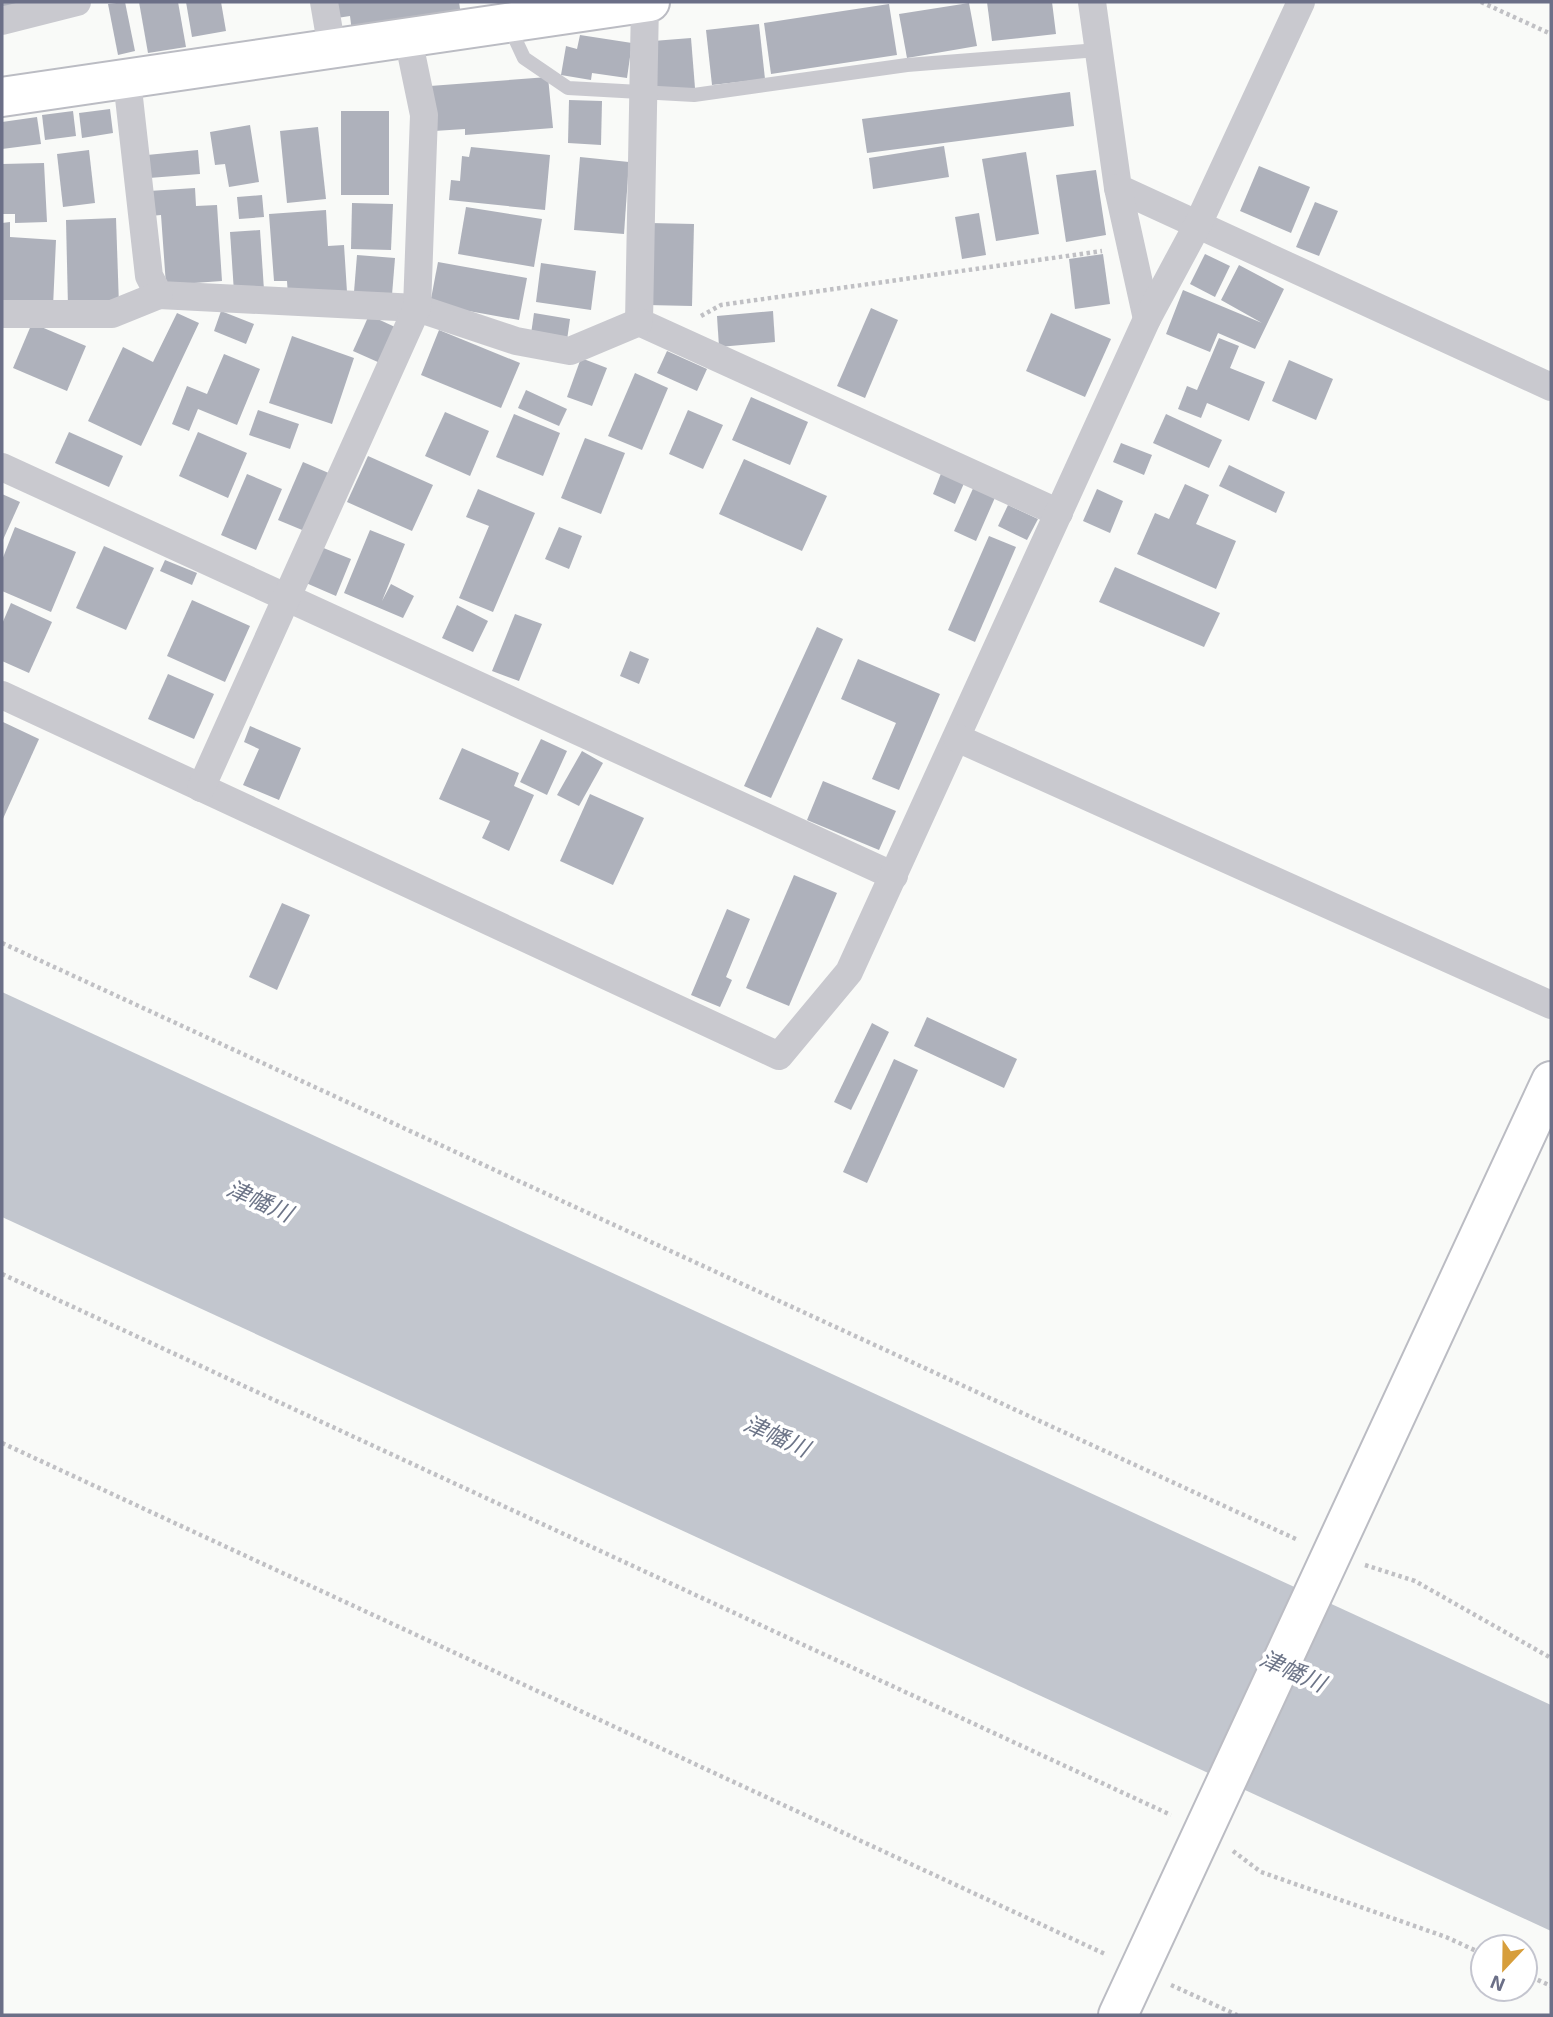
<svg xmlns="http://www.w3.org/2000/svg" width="1553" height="2017" font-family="'Exo 2','Noto Sans JP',sans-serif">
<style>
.water{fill:#c2c6ce}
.building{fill:#aeb1bb}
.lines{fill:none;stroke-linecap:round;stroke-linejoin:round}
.secondary-casing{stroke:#bbbcc3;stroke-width:42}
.path{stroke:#c0c0c4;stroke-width:4.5;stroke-dasharray:3.5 3.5;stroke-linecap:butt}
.lane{stroke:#c9c9cf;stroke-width:14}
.street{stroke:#c9c9cf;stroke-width:28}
.secondary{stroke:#fff;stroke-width:38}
.labels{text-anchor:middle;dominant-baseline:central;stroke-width:7;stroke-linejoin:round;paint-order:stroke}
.water-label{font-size:23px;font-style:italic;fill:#6d7588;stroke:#fff}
</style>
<rect width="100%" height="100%" fill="#f9faf8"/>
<path class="water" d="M2 992 1551 1705V1931L2 1217Z"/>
<g class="building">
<path d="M2 2H33V5L2 6Z"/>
<path d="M125 2 135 51 118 55 108 4Z"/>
<path d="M139 2H178L186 47 148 53Z"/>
<path d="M186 2H221L226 31 192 37Z"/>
<path d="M334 2H459L461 15 352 32 350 16 337 18Z"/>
<path d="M987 2H1052L1056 34 992 41Z"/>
<path d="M969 3 977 46 907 58 899 14Z"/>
<path d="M889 4 897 55 771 74 764 23Z"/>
<path d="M759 24 765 79 712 85 706 30Z"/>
<path d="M580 35 632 43 627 78 592 73 591 80 561 75 566 46 577 49Z"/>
<path d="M691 38 695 88 657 91 653 41Z"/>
<path d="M548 77 553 128 465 135V129L434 131 430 86Z"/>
<path d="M1070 92 1074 126 867 153 862 119Z"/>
<path d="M569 100 602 101 601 145 568 143Z"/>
<path d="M110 109 113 133 82 138 79 113Z"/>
<path d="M73 111 76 136 45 140 42 115Z"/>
<rect x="341" y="111" width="48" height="84"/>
<path d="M37 117 41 144 2 149V122Z"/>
<path d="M250 125 259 182 229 187 225 164 215 165 210 132Z"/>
<path d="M318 127 326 199 287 203 280 131Z"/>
<path d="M944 146 949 177 873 189 869 158Z"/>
<path d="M471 147 550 155 545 210 449 200 451 180 460 181 462 156 469 157Z"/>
<path d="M89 150 95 203 63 207 57 154Z"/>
<path d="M198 150 200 174 149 178 147 155Z"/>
<path d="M1026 152 1039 234 996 241 982 159Z"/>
<path d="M580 157 629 162 624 234 574 230Z"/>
<path d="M44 163 47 222 15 223V214H2V164Z"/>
<path d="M1259 166 1310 187 1291 233 1240 211Z"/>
<path d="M1096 170 1106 235 1066 242 1056 175Z"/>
<path d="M195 188 196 206 217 205 222 281 166 285 161 215 150 216 149 191Z"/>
<path d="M262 195 264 217 239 219 237 197Z"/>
<path d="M1315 202 1338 211 1319 256 1296 247Z"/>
<path d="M352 203 393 204 391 250 351 249Z"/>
<path d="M466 207 542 219 534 267 458 254Z"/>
<path d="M326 210 328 246 344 245 347 292 288 296 287 281H274L269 214Z"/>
<path d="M979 213 986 255 962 259 955 217Z"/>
<path d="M116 218 119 305 68 307 66 220Z"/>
<path d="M10 222V237L56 240 53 307 2 305V223Z"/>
<path d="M650 223 694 224 692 306 647 305Z"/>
<path d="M260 230 264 290 234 292 230 232Z"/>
<path d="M1103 254 1110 304 1075 309 1069 259Z"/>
<path d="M1205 254 1230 266 1215 297 1190 284Z"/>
<path d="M357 255 395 258 392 295 354 292Z"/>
<path d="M438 262 527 278 519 320 430 304Z"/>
<path d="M541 263 596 271 591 310 536 302Z"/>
<path d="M1239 265 1284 289 1255 349 1218 333 1210 352 1166 334 1183 290 1262 323 1221 300Z"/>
<path d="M871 308 898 320 865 398 837 386Z"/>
<path d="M221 311 254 324 246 344 214 331Z"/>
<path d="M773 311 775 342 719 347 717 316Z"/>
<path d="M177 313 199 323 141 446 88 421 123 347 153 362Z"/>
<path d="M534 313 570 319 567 340 531 334Z"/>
<path d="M1051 313 1111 339 1085 397 1026 371Z"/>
<path d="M369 315 395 327 380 363 353 351Z"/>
<path d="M32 323 86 346 67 391 13 368Z"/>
<path d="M439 330 520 363 501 408 421 375Z"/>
<path d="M292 336 354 358 332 424 269 403Z"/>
<path d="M1219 338 1239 346 1230 368 1265 382 1249 421 1207 403 1201 418 1178 409 1187 386 1197 390Z"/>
<path d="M667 351 707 369 697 391 657 373Z"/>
<path d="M224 354 260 369 237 425 198 409 189 431 172 424 187 386 207 394Z"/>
<path d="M581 358 607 368 592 406 567 397Z"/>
<path d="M1289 360 1333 379 1316 420 1272 401Z"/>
<path d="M635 373 668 388 642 450 608 436Z"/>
<path d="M526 390 567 409 559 426 518 408Z"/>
<path d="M751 397 808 422 790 465 732 440Z"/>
<path d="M258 410 299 424 290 449 249 435Z"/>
<path d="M688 410 723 425 703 469 669 454Z"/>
<path d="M445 412 489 431 470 476 425 456Z"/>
<path d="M514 414 560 433 543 476 496 457Z"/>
<path d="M1166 414 1222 440 1209 468 1153 443Z"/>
<path d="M69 432 123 456 109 487 55 463Z"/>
<path d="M198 432 247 453 228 498 179 476Z"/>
<path d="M585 438 625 453 601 514 561 498Z"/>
<path d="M1121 443 1152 455 1144 475 1113 462Z"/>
<path d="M368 456 433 485 412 531 347 502Z"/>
<path d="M744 459 827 496 802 551 719 514Z"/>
<path d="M303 462 331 474 307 532 278 520Z"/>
<path d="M1229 465 1285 492 1276 513 1219 486Z"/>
<path d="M942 471 965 481 955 504 933 494Z"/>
<path d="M247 474 282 489 256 550 221 535Z"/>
<path d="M975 484 997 493 976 541 954 531Z"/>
<path d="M1185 484 1209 495 1196 524 1236 541 1216 589 1137 554 1155 513 1169 519Z"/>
<path d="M478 489 535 513 493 612 459 598 489 526 466 517Z"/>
<path d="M1097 489 1123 501 1110 533 1083 521Z"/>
<path d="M2 494 20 502 2 542Z"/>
<path d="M1008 505 1038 519 1027 540 998 526Z"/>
<path d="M15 527 76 552 51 612 2 591V560Z"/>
<path d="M559 527 582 536 569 569 545 559Z"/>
<path d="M370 530 405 544 382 601 391 584 414 596 403 618 344 593Z"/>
<path d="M989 536 1016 547 975 642 948 630Z"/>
<path d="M104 546 154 568 126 630 76 608Z"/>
<path d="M321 547 351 559 336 596 306 583Z"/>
<path d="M165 560 197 573 192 585 160 571Z"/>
<path d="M1115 567 1220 613 1204 647 1099 602Z"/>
<path d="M192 600 250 626 225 682 167 656Z"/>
<path d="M11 603 52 622 29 673 2 661V624Z"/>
<path d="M457 605 488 621 473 652 442 638Z"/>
<path d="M515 614 542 624 519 681 492 671Z"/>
<path d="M817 627 843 639 771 798 744 786Z"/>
<path d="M630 651 649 659 639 684 620 676Z"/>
<path d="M858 659 940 694 899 790 872 779 896 723 841 699Z"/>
<path d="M168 674 214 694 194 739 148 719Z"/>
<path d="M3 722 39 739 2 821V724Z"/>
<path d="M250 726 301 748 279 800 243 785 259 749 244 742Z"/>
<path d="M541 739 567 751 547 795 520 782Z"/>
<path d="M462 748 519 773 514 786 534 795 509 851 482 838 490 821 439 799Z"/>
<path d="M582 751 603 763 579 806 557 795Z"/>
<path d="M823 781 896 811 879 850 807 820Z"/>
<path d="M590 794 644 818 613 885 560 861Z"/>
<path d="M794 875 837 893 789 1006 746 988Z"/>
<path d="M282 903 310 915 277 990 249 977Z"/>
<path d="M727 909 750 919 726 977 732 980 720 1007 691 995Z"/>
<path d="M927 1017 1017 1059 1004 1088 914 1046Z"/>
<path d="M872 1023 889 1032 851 1110 834 1102Z"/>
<path d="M894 1059 918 1070 867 1183 843 1172Z"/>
</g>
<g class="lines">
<g class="secondary-casing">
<g id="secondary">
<path d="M2 97 650 2"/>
<path d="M1118 2015 1551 1081"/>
</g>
</g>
<g class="path">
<path d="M1481 2 1551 34"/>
<path d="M701 316 721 305 1102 251"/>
<path d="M2 943 1298 1540"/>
<path d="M2 1274 1171 1815"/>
<path d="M2 1443 1105 1954"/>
<path d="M1365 1565 1415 1581 1551 1658"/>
<path d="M1233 1851 1261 1872 1446 1937 1483 1954"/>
<path d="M1525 1974 1551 1986"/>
<path d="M1171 1985 1237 2015"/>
</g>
<path class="lane" d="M509 26 524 58 568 88 694 95 907 65 1098 50"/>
<g class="street">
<path d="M324 2 332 49"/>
<path d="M1092 2 1118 188 1551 387"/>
<path d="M645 3 639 322 1059 513"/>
<path d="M2 21 77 2"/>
<path d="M127 80 149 276 159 295 417 308 516 341 570 351 639 322"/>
<path d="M1118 188 1147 319"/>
<path d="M2 314H112L159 295"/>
<path d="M2 467 894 876"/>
<path d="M2 695 779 1056 849 972 1147 319 1198 224 1301 2"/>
<path d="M957 738 1551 1005"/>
<path d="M201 788 417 308 424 115 408 38"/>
</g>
<use href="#secondary" class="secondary"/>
</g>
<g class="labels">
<g class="water-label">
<text transform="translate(260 1200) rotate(24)">津幡川</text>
<text transform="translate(777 1435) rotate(24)">津幡川</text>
<text transform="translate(1293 1670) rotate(24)">津幡川</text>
</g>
</g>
<rect width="1553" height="2017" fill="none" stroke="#6b6f87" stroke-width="7"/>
<g transform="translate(1504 1968) rotate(202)"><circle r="33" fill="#ffffff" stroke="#c4c5cf" stroke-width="2"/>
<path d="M0-5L12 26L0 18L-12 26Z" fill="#d79e3b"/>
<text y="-10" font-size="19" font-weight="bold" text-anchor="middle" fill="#6b6f87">N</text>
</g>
</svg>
